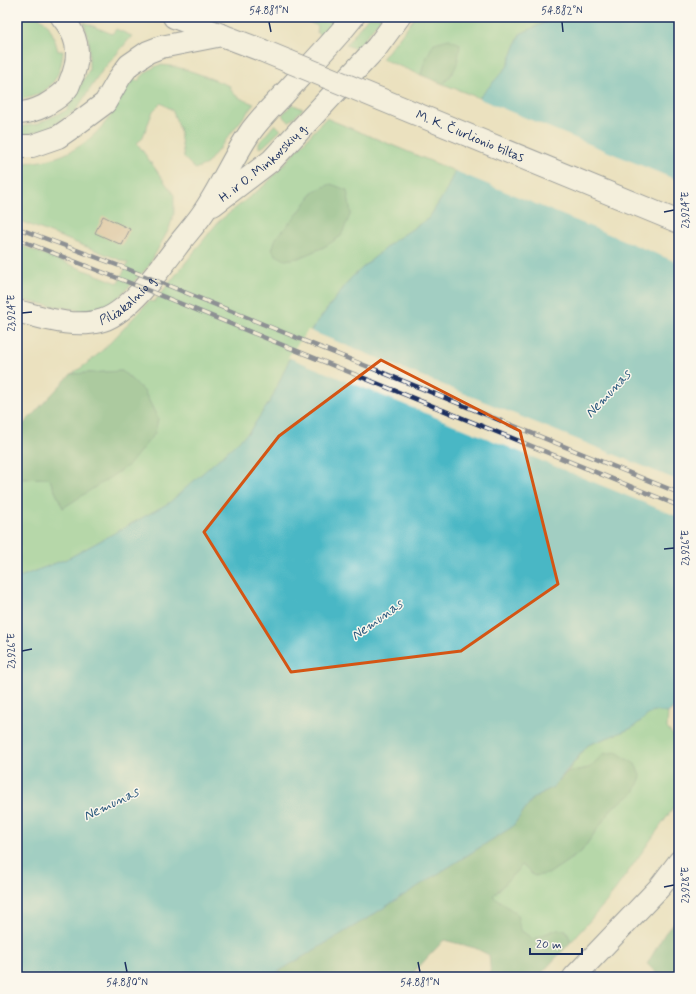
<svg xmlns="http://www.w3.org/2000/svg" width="696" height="994" font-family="Mynerve,sans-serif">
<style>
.green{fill:#75ca8e;stroke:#487c76;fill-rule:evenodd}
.forest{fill:#60ae79;stroke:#3e6e6c}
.water{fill:#4ab7c5;stroke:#327392}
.pier{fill:#ebe1bf}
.building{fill:#d3ae8c}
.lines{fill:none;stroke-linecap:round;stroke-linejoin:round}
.secondary-casing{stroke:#3a4a6d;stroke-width:24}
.primary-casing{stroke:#3a4a6d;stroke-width:24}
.secondary{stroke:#fff;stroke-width:22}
.primary{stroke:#fff;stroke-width:22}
.rail-casing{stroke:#1b2f5e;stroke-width:4.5}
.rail{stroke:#fbf7ec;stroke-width:3;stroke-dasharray:9;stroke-linecap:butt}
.primary-bridge-casing{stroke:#3a4a6d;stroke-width:24;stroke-linecap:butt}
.primary-bridge{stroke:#fff;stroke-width:22}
.marked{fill:none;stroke:#d45514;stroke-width:3;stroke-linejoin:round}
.ticks{fill:none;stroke:#1b2f5e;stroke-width:1.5}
.labels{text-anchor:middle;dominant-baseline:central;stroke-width:3;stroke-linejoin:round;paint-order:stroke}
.street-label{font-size:13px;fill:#1b2f5e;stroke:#fbf7ec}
.water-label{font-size:14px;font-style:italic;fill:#29587d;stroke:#fbf7ec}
.neatline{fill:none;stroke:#1b2f5e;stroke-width:1.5}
.ticks-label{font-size:10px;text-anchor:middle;fill:#1b2f5e}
</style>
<rect width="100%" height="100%" fill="#fbf7ec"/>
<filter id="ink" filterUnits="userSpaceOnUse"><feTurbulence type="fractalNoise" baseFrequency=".025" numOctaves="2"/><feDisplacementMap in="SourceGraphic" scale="8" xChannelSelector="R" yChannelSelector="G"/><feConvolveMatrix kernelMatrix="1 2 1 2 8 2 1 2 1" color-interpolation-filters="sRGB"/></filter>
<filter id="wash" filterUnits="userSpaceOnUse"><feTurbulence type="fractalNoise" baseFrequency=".012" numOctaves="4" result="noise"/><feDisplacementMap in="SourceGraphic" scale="16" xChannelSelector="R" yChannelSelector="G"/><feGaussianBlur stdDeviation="0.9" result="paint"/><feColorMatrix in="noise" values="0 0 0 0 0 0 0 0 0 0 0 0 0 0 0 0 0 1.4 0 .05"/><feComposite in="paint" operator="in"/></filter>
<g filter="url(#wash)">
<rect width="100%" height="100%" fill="#ebe1bf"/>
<g class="green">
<path d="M17 17C23 17 31 16 37 17 50 20 55 40 58 51H63C61 81 47 96 17 100Z"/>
<path d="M297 17H336L322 35 317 33 318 26Z"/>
<path d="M368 17H382L356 49 346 45Z"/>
<path d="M415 17H557L520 34 507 67 479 98 443 84 454 72 425 60 421 75 382 59Z"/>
<path d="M84 22 112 34 116 29 132 36 102 71 76 110 49 128 25 135H17V127L37 124 67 110 89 70V43Z"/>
<path d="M159 65C182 65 208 78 230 86 232 97 245 100 254 104L207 164 195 169 184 158 179 127 172 110 161 103 153 111 142 139 137 143 174 195V213L169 229 148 267 120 296 108 305 88 312 25 301 17 293V244L118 283 128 263 17 220V163C61 163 93 145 116 107 122 97 126 87 134 79L138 81C144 73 150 69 159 65Z"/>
<path d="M292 104 303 109 289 122 282 115Z"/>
<path d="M326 118 455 171 446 191 429 218 391 243 351 278 290 358 271 400 249 432 169 503 69 558 17 578V479L49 478 63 508 129 464 154 433 158 419 144 391 122 371 71 374C99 359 127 324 149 301L154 302 218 222 266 184ZM314 191 341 236 324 247 298 258 299 212Z"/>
<path d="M275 124 281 130 263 147 259 148V143Z"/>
<path d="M653 711 668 713 667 728 679 742V800L608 900 571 942 566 930H555L533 939 520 930 493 896 522 865 548 874 581 852 613 807 634 792 603 754 589 768 567 772 588 745 632 728Z"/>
</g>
<g class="forest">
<path d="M449 39 460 44C458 64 457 69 443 84L421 75 425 60 434 43Z"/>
<path d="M331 184 347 190 351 213 341 236 324 247 298 258 285 260 276 255 272 250 276 238 299 212 314 191Z"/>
<path d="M122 371 144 391 158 419 155 433 129 465 63 508 49 478 17 479V431L71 374Z"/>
<path d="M616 752 635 764 641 777 634 793 613 807 581 852 548 874 534 876 522 865 493 896 517 914 520 930 533 939 555 930H566L571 942 538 977H491L489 955 475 948 444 940 414 972 405 977H269L366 919 512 827 533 798 553 787 567 772 589 768 603 754Z"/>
<path d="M679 917V977H660L647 964 665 933Z"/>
</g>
<path class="water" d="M557 17H679V703L668 713 653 711 632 728 588 745 553 787 533 798 512 827 366 919 269 977H17V578L69 558 169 503 249 432 271 400 290 358 351 278 391 243 429 218 446 191 455 171 479 98 507 67 520 34Z"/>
<g class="pier">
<path d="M477 98 679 181V263L453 170Z"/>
<path d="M308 330 679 481V517L288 357Z"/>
</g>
<g id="blocks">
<path class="building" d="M103 216 130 229 122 245 95 233Z"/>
</g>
</g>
<g filter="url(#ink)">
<use href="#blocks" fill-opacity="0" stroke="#3a4a6d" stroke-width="1"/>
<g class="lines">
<g class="secondary-casing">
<path id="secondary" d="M574 977 660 887 679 862"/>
</g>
<g class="primary-casing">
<g id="primary">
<path d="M174 17 261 50"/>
<path d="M17 113C26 113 36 110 44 106 52 101 63 95 68 87 70 83 71 78 73 75 81 52 77 35 62 17"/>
<path d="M17 146H32L58 137 74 126 105 103 120 77 129 65 148 52 161 47 222 35"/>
<path id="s1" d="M213 205 272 160 377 47 399 17"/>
<path id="s2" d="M17 311C44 318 75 329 103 320 131 311 163 265 181 241 189 231 198 221 205 210 221 186 233 158 249 134 259 119 273 106 285 93 305 71 325 50 344 28L353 17"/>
</g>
</g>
<use href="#secondary" class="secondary"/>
<use href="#primary" class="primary"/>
<g class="rail-casing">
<g id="rail">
<path d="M17 228 125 268 679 493"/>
<path d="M17 239 120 279 679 506"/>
</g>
</g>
<use href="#rail" class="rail"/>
<g class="primary-bridge-casing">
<g id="primary-bridge">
<path id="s3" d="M261 50 679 222"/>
</g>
</g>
<use href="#primary-bridge" class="primary-bridge"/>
</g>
</g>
<path d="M0 0H696V994H0ZM381 360 520 431 558 584 461 651 291 672 204 532 279 436Z" fill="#ebe1bf" fill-opacity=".55" fill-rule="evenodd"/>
<path class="marked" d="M381 360 520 431 558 584 461 651 291 672 204 532 279 436Z"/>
<path class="ticks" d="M269 22 271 32M562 22 563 32M664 212 674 210M22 313 32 312M664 549 674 548M22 651 32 649M664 887 674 885M125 962 127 972M418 962 420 972"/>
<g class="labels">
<g class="street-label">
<text stroke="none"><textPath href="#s3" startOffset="226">M. K. Čiurlionio tiltas</textPath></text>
<text stroke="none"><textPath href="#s1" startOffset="66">H. ir O. Minkovskių g.</textPath></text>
<text stroke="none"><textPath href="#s2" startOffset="120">Piliakalnio g.</textPath></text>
</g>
<g class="water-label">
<text transform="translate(608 394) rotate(-47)">Nemunas</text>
<text transform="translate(377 620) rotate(-36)">Nemunas</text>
<text transform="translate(111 804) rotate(-26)">Nemunas</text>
</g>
</g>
<rect width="696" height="994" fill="none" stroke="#fbf7ec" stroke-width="44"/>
<path d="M530 948v6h52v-6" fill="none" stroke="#1b2f5e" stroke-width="2"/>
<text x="536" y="948" font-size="12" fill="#1b2f5e" stroke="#fbf7ec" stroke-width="3" paint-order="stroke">20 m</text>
<rect x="22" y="22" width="652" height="950" class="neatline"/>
<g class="ticks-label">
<text x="269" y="14">54.881°N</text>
<text x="562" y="14">54.882°N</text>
<text transform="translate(685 210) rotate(-90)" y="4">23.924°E</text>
<text transform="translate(11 313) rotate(-90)" y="4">23.924°E</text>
<text transform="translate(685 548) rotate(-90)" y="4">23.926°E</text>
<text transform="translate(11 651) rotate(-90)" y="4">23.926°E</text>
<text transform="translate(685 885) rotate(-90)" y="4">23.928°E</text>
<text x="127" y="986">54.880°N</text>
<text x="420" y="986">54.881°N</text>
</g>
</svg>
